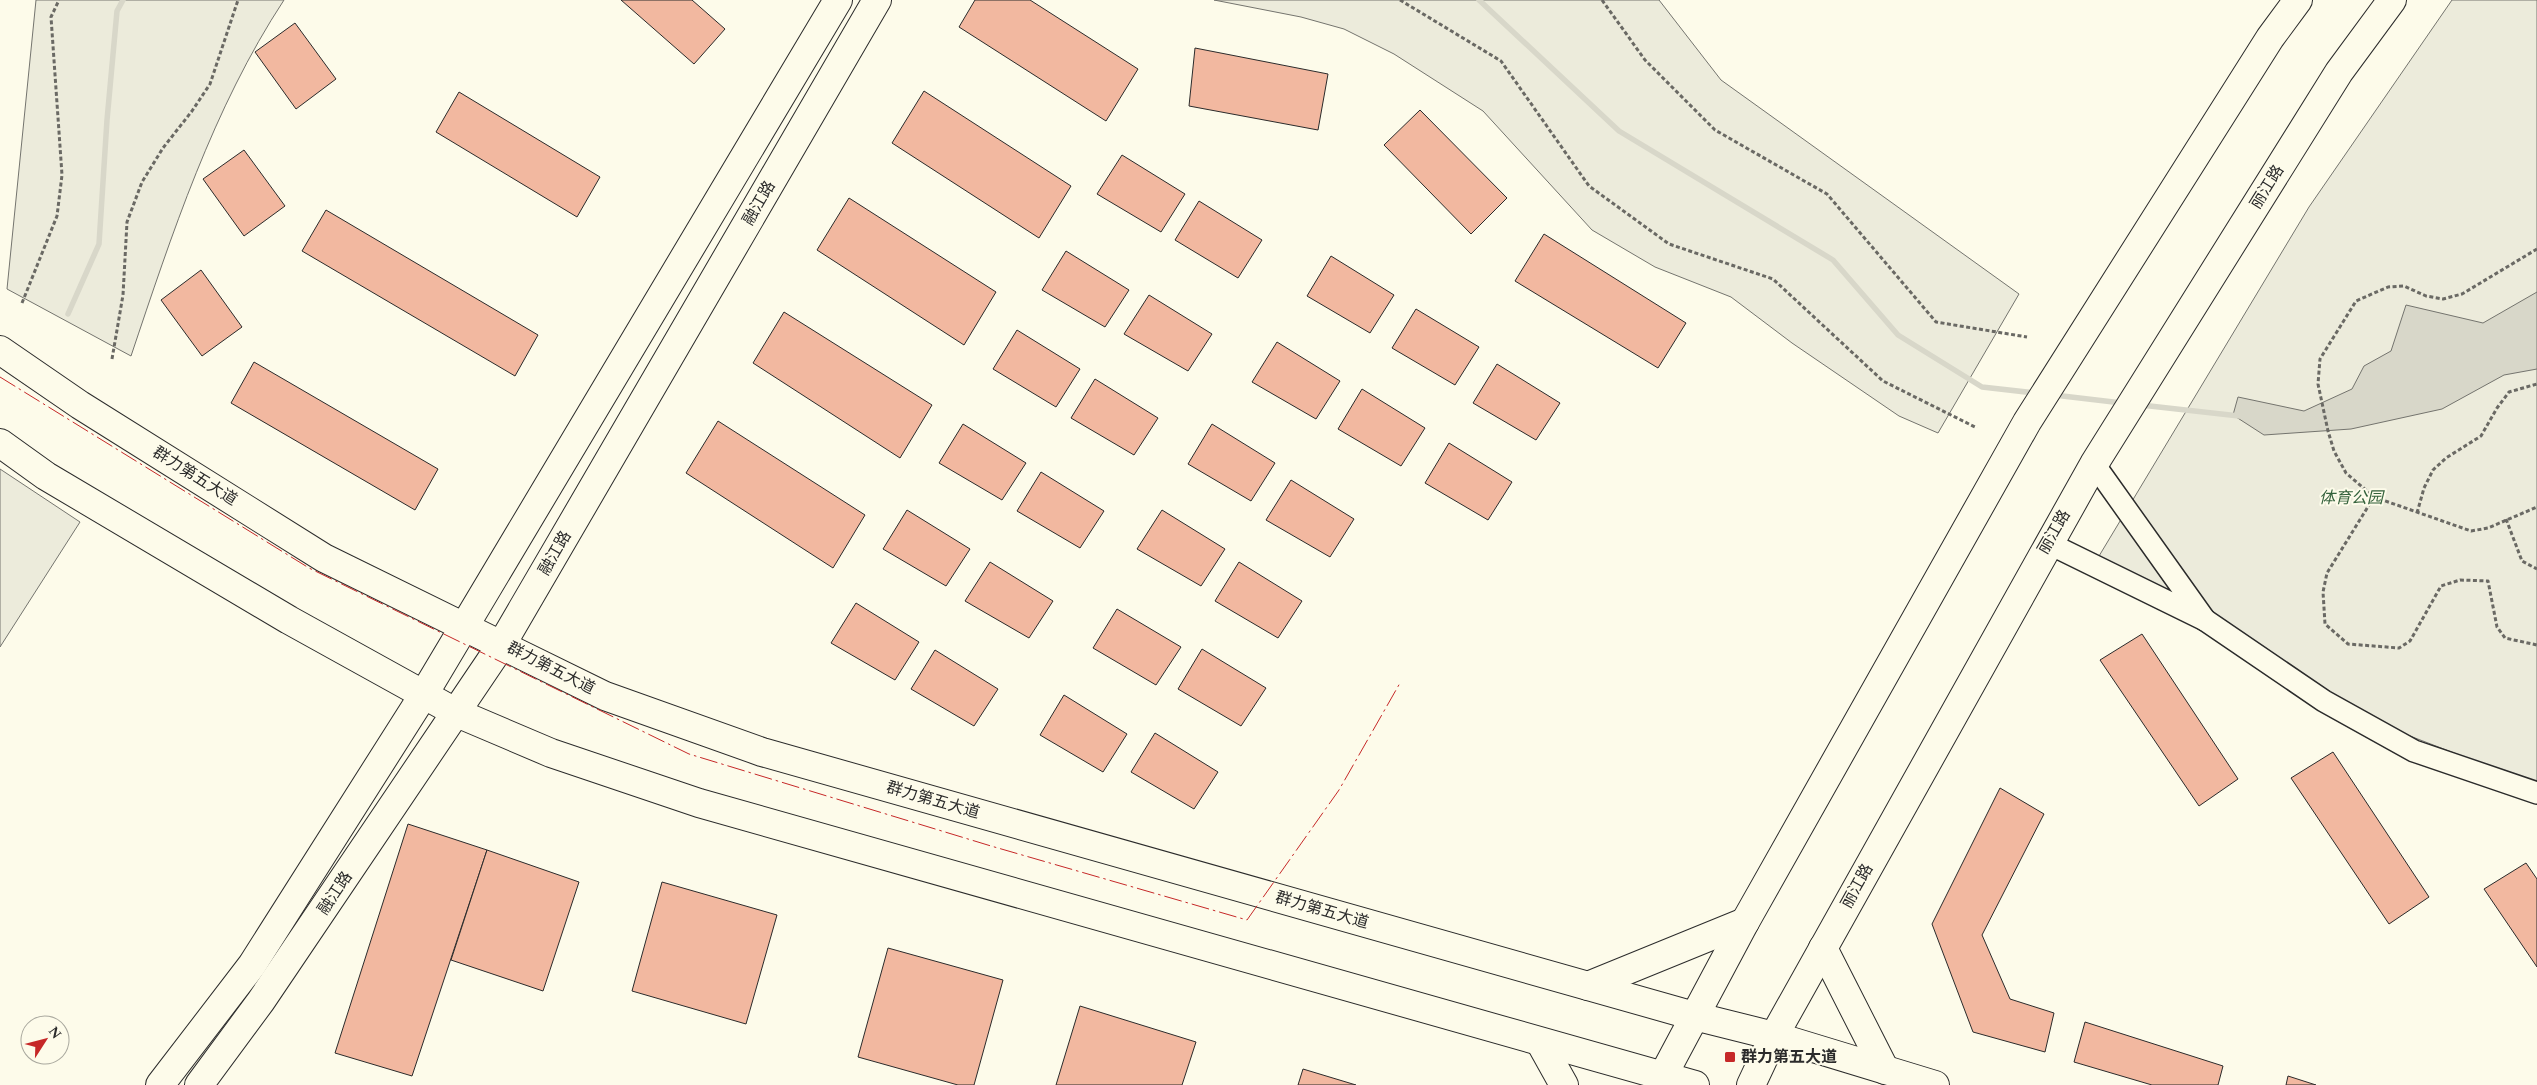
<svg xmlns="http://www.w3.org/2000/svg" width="2537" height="1085" font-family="Spectral,'Noto Sans SC',serif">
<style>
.green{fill:#ecebdb;stroke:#74746e}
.water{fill:#d8d7c9;stroke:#74746e}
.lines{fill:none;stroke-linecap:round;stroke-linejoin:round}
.stream{stroke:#d8d7c9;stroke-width:5.5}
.building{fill:#f2b8a0;stroke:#2b2b2b}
.minor-casing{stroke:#2b2b2b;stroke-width:24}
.major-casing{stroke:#2b2b2b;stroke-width:30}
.path{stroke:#6a6964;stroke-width:3;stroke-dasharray:4 2.5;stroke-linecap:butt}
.minor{stroke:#fdfbea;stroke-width:21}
.major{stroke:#fdfbea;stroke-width:28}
.power{stroke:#c62828;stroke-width:1;stroke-dasharray:18 4 2.5 4;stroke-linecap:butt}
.poi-dot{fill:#c62828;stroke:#fdfbea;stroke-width:2}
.labels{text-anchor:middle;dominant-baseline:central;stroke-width:4;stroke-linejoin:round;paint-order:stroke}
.street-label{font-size:16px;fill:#2b2b2b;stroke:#fdfbea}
.park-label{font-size:16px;font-style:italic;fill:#34623c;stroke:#fdfbea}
.poi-label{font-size:16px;font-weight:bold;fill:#2b2b2b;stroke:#fdfbea;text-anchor:start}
</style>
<rect width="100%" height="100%" fill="#fdfbea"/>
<g class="green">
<path d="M36 0H284C213 108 172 234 131 356L7 289Z"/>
<path d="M1214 0H1659L1721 80 2019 294 1938 433 1899 416 1792 343 1731 297 1655 267 1592 230 1483 111 1394 54 1344 29 1301 17Z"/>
<path d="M2452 0H2537V785L2397 731 2090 571 2309 207Z"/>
<path d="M0 469 80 522 0 647Z"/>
</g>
<path class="water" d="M2537 292V369L2504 375 2442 409 2351 429 2264 435 2233 415 2238 397 2304 411 2352 389 2364 366 2391 351 2406 305 2483 323Z"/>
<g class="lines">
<g class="stream">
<path d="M1479 0 1619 131 1833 260 1898 335 1982 387 2035 393"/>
<path d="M68 314 99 244 107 120 117 11 123 0"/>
<path d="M2054 395 2122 403"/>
<path d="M2141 405 2239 416"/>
</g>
</g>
<g class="building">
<path d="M621 0H692L725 29 694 64Z"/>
<path d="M975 0H1030L1138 69 1106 121 959 27Z"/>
<path d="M295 23 336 79 296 109 255 52Z"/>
<path d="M1195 48 1328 74 1318 130 1189 106Z"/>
<path d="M924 91 1071 186 1039 238 892 143Z"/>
<path d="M459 92 600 177 577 217 436 132Z"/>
<path d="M1420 110 1507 198 1471 234 1384 145Z"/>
<path d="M244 150 285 206 244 236 203 179Z"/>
<path d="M1122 155 1185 194 1161 232 1097 194Z"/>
<path d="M849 198 996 292 964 345 817 250Z"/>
<path d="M1199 201 1262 240 1238 278 1175 240Z"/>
<path d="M326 210 538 335 515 376 302 251Z"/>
<path d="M1544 234 1686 323 1658 368 1515 281Z"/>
<path d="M1066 251 1129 290 1105 327 1042 290Z"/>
<path d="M1331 256 1394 295 1370 333 1307 296Z"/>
<path d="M201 270 242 327 202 356 161 300Z"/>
<path d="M1149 295 1212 334 1188 371 1124 334Z"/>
<path d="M1416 309 1479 347 1455 385 1392 348Z"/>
<path d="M784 312 932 405 900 458 753 363Z"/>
<path d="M1017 330 1080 369 1056 407 993 369Z"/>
<path d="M1277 342 1340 381 1316 419 1252 382Z"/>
<path d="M254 362 438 469 415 510 231 403Z"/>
<path d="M1497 364 1560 403 1536 440 1473 403Z"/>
<path d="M1095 379 1158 418 1134 455 1071 418Z"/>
<path d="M1362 389 1425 428 1401 466 1338 429Z"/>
<path d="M718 421 865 515 833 568 686 473Z"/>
<path d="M963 424 1026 463 1002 500 939 463Z"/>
<path d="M1212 424 1275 463 1251 501 1188 464Z"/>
<path d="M1449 443 1512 482 1488 520 1425 483Z"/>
<path d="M1041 472 1104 511 1080 548 1017 511Z"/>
<path d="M1291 480 1354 519 1330 557 1266 520Z"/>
<path d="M907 510 970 549 946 586 883 549Z"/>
<path d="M1162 510 1225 549 1201 586 1137 549Z"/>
<path d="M990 562 1053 601 1029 638 965 601Z"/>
<path d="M1239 562 1302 601 1278 638 1215 601Z"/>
<path d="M856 603 919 642 895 680 831 643Z"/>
<path d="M1117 609 1181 647 1156 685 1093 648Z"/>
<path d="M2142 634 2238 779 2199 806 2100 660Z"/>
<path d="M1202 649 1266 688 1241 726 1178 689Z"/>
<path d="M935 650 998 689 974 726 911 689Z"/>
<path d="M1064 695 1127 734 1103 772 1040 735Z"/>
<path d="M1155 733 1218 772 1194 809 1131 772Z"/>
<path d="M2333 752 2429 897 2389 924 2291 778Z"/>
<path d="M2000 788 2044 814 1982 935 2010 999 2054 1013 2045 1052 1973 1032 1932 924Z"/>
<path d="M408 824 487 850 412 1076 335 1053Z"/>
<path d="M487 850 579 882 543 991 451 960Z"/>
<path d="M2526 863 2537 879V967L2484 889Z"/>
<path d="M662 882 777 915 746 1024 632 991Z"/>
<path d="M888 948 1003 980 974 1085H958L858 1057Z"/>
<path d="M1080 1006 1196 1042 1182 1085H1056Z"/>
<path d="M2085 1022 2223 1066 2218 1085H2152L2074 1062Z"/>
<path d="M1303 1069 1356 1085H1298Z"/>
<path d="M2288 1076 2316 1085H2286Z"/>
</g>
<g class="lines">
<g class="minor-casing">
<g id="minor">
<path d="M2048 543 2205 620 2094 464"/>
<path d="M2205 620 2324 701 2414 751 2537 793"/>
</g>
</g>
<g class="major-casing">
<g id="major">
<path d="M0 350 80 405 324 558 605 696 762 752 1694 1016 1774 1036 1935 1085"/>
<path d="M0 443 46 476 289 620 457 713 551 753 699 803 1695 1085"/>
<path d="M1823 948 1885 1070"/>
<path d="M1588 986 1745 922"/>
<path d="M1540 1042 1564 1085"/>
<path d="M160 1085 252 965 424 694 838 0"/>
<path d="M199 1085 261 1001 502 644 877 0"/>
<path d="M1658 1085 1745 922 2027 422 2270 38 2298 0"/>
<path d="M1751 1085 1774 1036 2094 464 2339 72 2392 0"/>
</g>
</g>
<g class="path">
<path d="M1400 0 1501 61 1589 186 1669 244 1773 279 1883 381 1977 428"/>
<path d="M1602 0 1645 60 1715 130 1827 194 1936 322 2027 337"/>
<path d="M2537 249 2462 294 2443 299 2426 296 2404 286 2388 287 2356 301 2320 359 2318 384 2328 431 2334 451 2346 473 2374 497 2471 531 2488 528 2537 507"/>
<path d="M22 303 57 216 62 175 51 17 59 0"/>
<path d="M112 359 123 295 127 222 142 182 163 148 192 111 210 84 238 0"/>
<path d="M2374 497 2327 573 2323 592 2325 624 2348 644 2399 648 2410 641 2441 586 2460 580 2488 581 2497 627 2505 638 2537 645"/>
<path d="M2417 513 2424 488 2433 470 2446 458 2481 436 2497 408 2509 392 2537 384"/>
<path d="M2506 519 2522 561 2537 569"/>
</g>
<use href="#minor" class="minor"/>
<use href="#major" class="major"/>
<path class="power" d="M0 377 309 568 689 754 991 846 1247 920 1339 790 1400 683"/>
</g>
<rect class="poi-dot" x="1724" y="1051" width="12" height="12" rx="2.5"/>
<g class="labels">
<g class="street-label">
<text transform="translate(2267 187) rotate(-58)">丽江路</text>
<text transform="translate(759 203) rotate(-60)">融江路</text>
<text transform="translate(195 476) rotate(32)">群力第五大道</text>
<text transform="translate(2054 532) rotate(-60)">丽江路</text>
<text transform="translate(555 553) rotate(-60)">融江路</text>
<text transform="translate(551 668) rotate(27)">群力第五大道</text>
<text transform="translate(933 800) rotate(16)">群力第五大道</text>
<text transform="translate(1857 886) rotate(-61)">丽江路</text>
<text transform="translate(335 893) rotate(-56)">融江路</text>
<text transform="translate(1322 910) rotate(16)">群力第五大道</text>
</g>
<g class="park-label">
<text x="2351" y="498">体育公园</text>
</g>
<g class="poi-label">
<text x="1741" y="1057">群力第五大道</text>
</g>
</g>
<g transform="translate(45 1040) rotate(54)"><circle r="24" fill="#fdfbea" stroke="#a9a89e"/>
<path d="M0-4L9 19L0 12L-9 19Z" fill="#c62828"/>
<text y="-8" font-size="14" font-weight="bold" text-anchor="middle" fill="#2b2b2b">N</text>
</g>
</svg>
